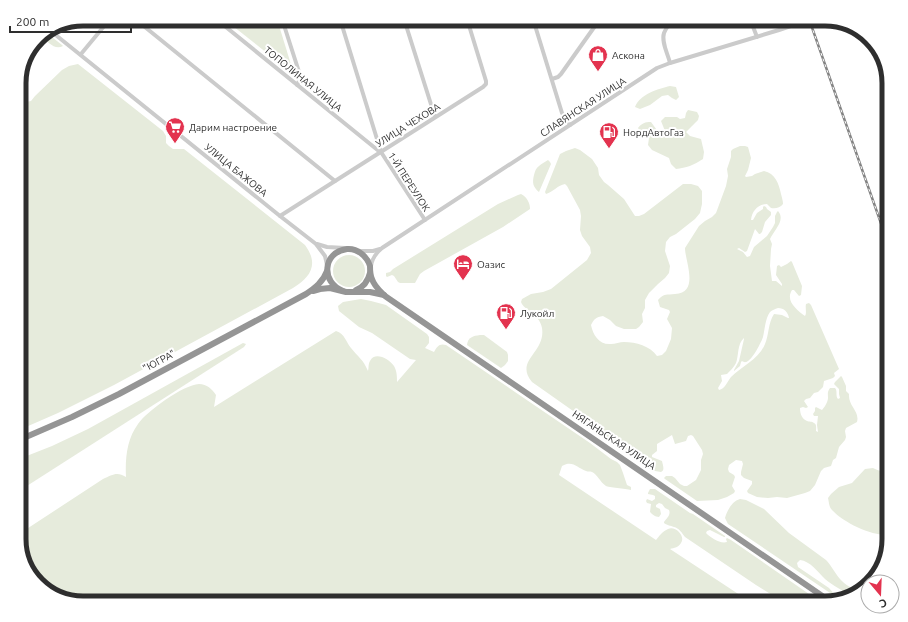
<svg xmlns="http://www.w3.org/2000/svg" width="908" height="622" font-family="Ubuntu,sans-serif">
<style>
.green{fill:#e6ebdc;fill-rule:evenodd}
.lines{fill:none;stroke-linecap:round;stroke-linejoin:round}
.minor{stroke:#cbcbcb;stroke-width:4}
.highway{stroke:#959595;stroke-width:6}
.rail-casing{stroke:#838383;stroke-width:2.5}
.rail{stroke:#fff;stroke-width:1;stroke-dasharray:3;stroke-linecap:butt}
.labels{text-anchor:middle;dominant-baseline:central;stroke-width:4;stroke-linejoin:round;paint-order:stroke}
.poi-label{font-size:10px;fill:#2e2e2e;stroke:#fff;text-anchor:start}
.street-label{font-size:10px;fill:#2e2e2e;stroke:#fff}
.rim{fill:none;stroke:#2e2e2e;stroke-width:5}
</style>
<rect width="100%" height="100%" fill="#fff"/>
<g class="green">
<path d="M224 19H277L293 71 291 72Z"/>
<path d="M48 34 62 45 63 46C55 51 47 41 41 36Z"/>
<path d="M78 64 163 131 166 136V143L169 146 173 149H184L305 245C319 264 311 277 293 288L114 385 58 413 19 430V98L26 102 31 101 35 96 62 70 69 66Z"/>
<path d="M670 86 676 87 679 97 676 100 672 98 668 95 662 96 650 105 640 109 635 107C640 94 658 89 670 86Z"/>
<path d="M688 110 697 112 699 116 698 120 686 132 690 136 701 139 704 152 703 159C694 165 686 168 676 169L671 164 669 158 652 150 648 145 649 138 648 134 640 131 638 128C642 123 645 122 651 122L659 133 665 134V131L661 121 665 117H677L680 119 685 118 686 113Z"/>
<path d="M740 146H745L748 147 751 158 748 170 745 176 746 177 752 176 755 174 764 171C775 173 779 184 781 194 782 198 783 201 783 204 780 208 775 209 771 208L767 204C758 204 752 211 751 220H753L757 213 763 209V207L764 206 766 207 767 209 771 212V215L765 222 762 232 760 234H759L755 229 747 251 745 252 739 248 737 249 743 252 747 257 750 256 754 247 767 236 773 227 775 223V216L777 212 778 211C786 220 774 230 770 239L772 244 771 249 770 266 772 281H776L782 286V284L776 275 777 266 779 265 781 267 787 264 791 261 792 262 802 286 801 295 799 296 794 290H792C785 301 797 310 805 316 807 313 805 308 806 304L809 303 811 305 839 369 834 373 835 376 833 378 824 381 823 387 818 392 814 393 810 398 806 399 804 401 808 407 806 408 803 407 800 408C800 414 802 419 807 421 809 422 812 421 814 423 817 424 816 429 816 431L818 432 817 425 818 416H814L813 414 815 411V408L816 407 822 410C824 408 828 402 828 398 828 394 827 392 830 388H835C838 391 835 395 838 399L840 398 839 394V389L834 384 835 382 841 376 842 377 846 386V391L849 394C848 406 860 411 857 422L846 428 845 431 846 437 845 440 839 447 836 458 833 460 831 466 824 468 821 471 815 485 810 491 805 493 787 498 777 497 768 498 757 497 748 493 747 491 752 484V481L744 478 741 475V472L743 464 742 461 736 460 729 465 728 469 729 472 734 475 735 477 732 486 735 491 734 493 727 497 718 500 697 501 665 479 664 478 666 476H672L675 478 680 484 684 486H687L696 480 701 470V460L703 454 702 450 693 436 691 435 688 436 686 441 675 444 672 435 657 444V451L652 455V457L662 461C663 466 665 470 661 472L655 471 648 468 601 435 594 430 593 425 532 382C514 360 546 353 542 328 541 321 535 315 530 311 526 308 523 307 521 302L522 299 531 294 543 292 551 289 587 260 591 253 590 247 582 236 580 230 581 216 580 210 567 186 565 184C558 185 553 192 546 194L545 192 560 154 566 151 575 148 580 150 592 159 598 168 599 175 604 182 608 185 624 199 635 216H639L644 214 683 184H691L698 186 702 191V204L700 213 695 219 676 234 670 237 666 242 665 251 670 266 669 273 665 278 658 284 649 293 645 300V308L642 314 643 322 639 327 636 329H624L616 326 610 320 603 316C596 317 594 319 591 325 593 335 599 345 611 344 615 344 620 342 624 342 636 342 650 346 657 356L662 355 666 351 671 339 672 328 667 319 670 312 669 310 660 307 658 300C664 293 667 295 675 294 700 293 685 261 685 248L699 226 705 221 712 217 716 213 726 186 728 176 727 169 731 157V151L733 149ZM778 308C784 308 788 312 789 318H788L782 315 774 314C768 323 769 335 765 344 759 359 742 366 731 377 727 382 725 389 719 390L718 388 722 381 721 375 727 374C730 371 734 367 736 363 739 355 737 344 744 338V339L739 361 734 370V371L740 366 741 362 742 361C744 362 745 363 748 361 753 358 761 343 763 337 765 329 765 319 770 312 772 310 775 309 778 308Z"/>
<path d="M548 160 550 162 551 164 539 192C533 187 532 183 534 175 535 171 536 168 539 166 541 164 545 162 548 160Z"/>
<path d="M521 194C527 197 530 203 530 209L503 227 424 271 420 274 415 283H400L398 282 394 276 392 275 387 277 386 276V273L390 272 393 269 498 204 518 195Z"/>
<circle cx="349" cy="271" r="16"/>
<path d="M361 299 371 301 386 305 427 334 429 337V343L425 348 434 352C437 347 439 343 446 345L590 443 611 459 617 462 620 465 623 473 627 485 631 487V490C626 489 608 487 606 486 600 482 597 474 592 472 590 471 588 472 586 471 577 468 573 460 562 466L559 475 656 540C659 536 663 531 668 529 675 525 686 536 681 543 679 547 674 548 670 549L752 603H83L47 592 27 571 19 543V534L103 479C112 475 117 471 126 477 125 458 127 439 138 424 147 411 183 385 199 384 207 384 212 389 216 395L214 407 336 331C345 334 346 342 351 348 358 357 363 359 368 371 369 368 368 364 370 361 375 351 389 359 394 366 397 371 397 377 397 382L416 360 410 359 372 333 359 327 339 311 338 306 343 302Z"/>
<path d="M480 335H484L507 352 508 355V361L505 365 501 368 467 345C468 337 473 336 480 335Z"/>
<path d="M243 343 246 344 244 347 19 491V459L52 446 88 429Z"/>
<path d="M873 468C879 471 884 473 889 469V535C872 536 844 523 832 510 829 507 829 502 828 498L831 494 839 487 852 483 865 469Z"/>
<path d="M650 489H655L690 513 693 514 725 536V537H724L710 530 707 531 706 533C711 538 720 544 727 542L726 539 727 538 731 540 822 603H785L756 585 685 537C682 533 679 528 674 527 670 525 668 526 664 523V522C667 518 671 515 669 510L665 508 662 504 659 503 656 505V507L660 509 661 514 659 517C655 517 652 514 650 512L651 504 647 503 646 501 647 499 652 501 655 499V496L653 495 648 494V493Z"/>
<path d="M740 499 746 500 764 509 789 533 826 560C831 565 835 573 840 579 845 585 852 588 859 591L854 596 851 597C843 590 833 586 825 579 818 572 810 561 800 560L797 563 798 567 829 588 836 596 833 595 728 524 725 518C727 511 732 501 740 499Z"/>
</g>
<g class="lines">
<g class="minor">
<path d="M135 19 335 181"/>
<path d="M216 19 380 152"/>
<path d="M282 19 300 75V79L297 85"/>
<path d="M340 19 381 152 425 220"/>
<path d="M404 19 435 117"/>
<path d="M533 19 562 113 570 125"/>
<path d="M750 19 757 37"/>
<path d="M52 32 280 216 316 244 325 256 327 265"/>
<path d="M81 54 110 19"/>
<path d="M670 63C668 54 661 42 664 33 666 28 670 23 673 19"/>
<path d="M552 79 558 77 561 74 600 19"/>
<path d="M280 216 483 87 486 84V81L467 19"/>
<path d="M317 244 327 247 345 248"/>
<path d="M359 251H373L380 249"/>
<path d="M371 266C372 258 376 253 382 248L657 68 670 63 779 30 811 19"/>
</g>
<g class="highway">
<path d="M356 290C364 287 368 281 370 273"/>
<path d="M313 291 320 289 330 288 346 292H370L384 295"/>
<path d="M343 291C321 283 322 252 347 249 357 248 367 256 370 266 370 271 370 275 372 279 374 286 380 291 385 296L831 602"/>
<path d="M19 440 72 417 119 394 306 294C315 288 323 282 327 271"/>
</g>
<g class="rail-casing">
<path id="rail" d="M809 19 889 246"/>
</g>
<use href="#rail" class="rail"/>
</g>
<defs>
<g id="shop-pin" transform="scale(1)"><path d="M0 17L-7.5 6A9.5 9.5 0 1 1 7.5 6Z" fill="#e3334f" stroke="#fff"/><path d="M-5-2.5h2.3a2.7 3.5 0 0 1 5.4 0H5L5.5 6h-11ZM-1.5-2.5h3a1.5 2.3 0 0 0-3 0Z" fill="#fff"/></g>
<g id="supermarket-pin" transform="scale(1)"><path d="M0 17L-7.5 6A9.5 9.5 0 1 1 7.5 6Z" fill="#e3334f" stroke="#fff"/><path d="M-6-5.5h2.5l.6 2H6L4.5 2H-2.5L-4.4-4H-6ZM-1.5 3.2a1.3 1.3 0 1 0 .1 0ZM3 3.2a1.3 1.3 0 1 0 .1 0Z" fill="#fff"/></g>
<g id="fuel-pin" transform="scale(1)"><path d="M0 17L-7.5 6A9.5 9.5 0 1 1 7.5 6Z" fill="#e3334f" stroke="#fff"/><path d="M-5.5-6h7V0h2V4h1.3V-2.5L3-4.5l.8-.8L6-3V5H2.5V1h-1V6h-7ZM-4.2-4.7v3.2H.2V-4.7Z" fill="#fff"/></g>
<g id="hotel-pin" transform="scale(1)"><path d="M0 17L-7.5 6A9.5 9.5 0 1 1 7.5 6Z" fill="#e3334f" stroke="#fff"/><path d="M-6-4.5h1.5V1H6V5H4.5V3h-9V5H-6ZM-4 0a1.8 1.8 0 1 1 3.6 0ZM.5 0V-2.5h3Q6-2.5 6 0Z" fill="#fff"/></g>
</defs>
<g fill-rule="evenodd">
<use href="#shop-pin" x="598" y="55"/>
<use href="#supermarket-pin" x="175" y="127"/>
<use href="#fuel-pin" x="609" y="132"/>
<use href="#hotel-pin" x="463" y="264"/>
<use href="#fuel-pin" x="506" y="313"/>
</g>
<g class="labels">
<g class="poi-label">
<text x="612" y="55">Аскона</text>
<text x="189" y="127">Дарим настроение</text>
<text x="623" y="132">НордАвтоГаз</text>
<text x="477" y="264">Оазис</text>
<text x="520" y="313">Лукойл</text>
</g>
<g class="street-label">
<text transform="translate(303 79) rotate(39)">ТОПОЛИНАЯ УЛИЦА</text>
<text transform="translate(583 107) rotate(-33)">СЛАВЯНСКАЯ УЛИЦА</text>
<text transform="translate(408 125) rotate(-32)">УЛИЦА ЧЕХОВА</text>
<text transform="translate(236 170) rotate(39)">УЛИЦА БАЖОВА</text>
<text transform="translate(409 182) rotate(57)">1-Й ПЕРЕУЛОК</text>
<text transform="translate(159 361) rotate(-28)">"ЮГРА"</text>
<text transform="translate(614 440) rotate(34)">НЯГАНЬСКАЯ УЛИЦА</text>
</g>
</g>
<path d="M0 0H908V622H0ZM83 26H825A57 57 0 0 1 882 83V539A57 57 0 0 1 825 596H83A57 57 0 0 1 26 539V83A57 57 0 0 1 83 26Z" fill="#fff" fill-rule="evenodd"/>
<path class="rim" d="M83 26H825A57 57 0 0 1 882 83V539A57 57 0 0 1 825 596H83A57 57 0 0 1 26 539V83A57 57 0 0 1 83 26Z"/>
<g transform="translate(880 594) rotate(161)"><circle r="19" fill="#ffffff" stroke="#ababab"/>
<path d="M0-3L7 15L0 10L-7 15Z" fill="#e3334f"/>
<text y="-6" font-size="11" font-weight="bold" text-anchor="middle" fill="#2e2e2e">С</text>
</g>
<path d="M10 26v6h121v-6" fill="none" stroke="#2e2e2e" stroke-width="2"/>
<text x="16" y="26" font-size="12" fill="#2e2e2e" stroke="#ffffff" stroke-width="3" paint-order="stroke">200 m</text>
</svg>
